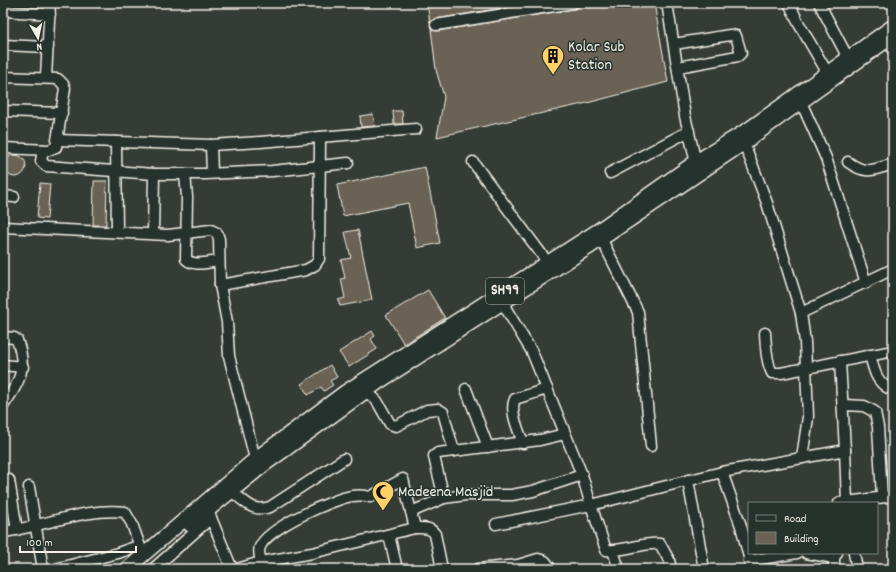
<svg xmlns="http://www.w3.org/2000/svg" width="896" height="572" font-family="Dekko,sans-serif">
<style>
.building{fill:#6b6254;stroke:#f4f1e8}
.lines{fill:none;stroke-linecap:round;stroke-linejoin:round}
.minor-casing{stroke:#f4f1e8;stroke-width:13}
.major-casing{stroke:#f4f1e8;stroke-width:16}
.minor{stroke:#26332d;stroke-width:10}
.major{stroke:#26332d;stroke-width:13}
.labels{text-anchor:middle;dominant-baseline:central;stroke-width:3;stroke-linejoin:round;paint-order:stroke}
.shield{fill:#26332d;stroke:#b6b8b0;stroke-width:1}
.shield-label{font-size:15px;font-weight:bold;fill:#f4f1e8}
.poi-label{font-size:16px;fill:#f4f1e8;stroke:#26332d;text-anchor:start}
</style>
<rect width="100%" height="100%" fill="#343c35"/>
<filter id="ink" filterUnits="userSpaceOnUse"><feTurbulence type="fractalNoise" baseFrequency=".025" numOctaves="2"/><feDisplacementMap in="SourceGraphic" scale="8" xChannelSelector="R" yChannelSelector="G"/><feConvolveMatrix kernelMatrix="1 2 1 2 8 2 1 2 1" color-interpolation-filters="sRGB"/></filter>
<g filter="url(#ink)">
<g class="building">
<path d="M427 3H532L435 19 430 23Z"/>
<path d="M579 3H654L668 82 587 103 437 137 444 97 436 70 431 29 437 31 574 9 577 8Z"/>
<path d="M393 111H402L403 124H394Z"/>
<path d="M373 114 375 126 361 127 360 116Z"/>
<circle cx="15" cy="166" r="11"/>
<path d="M425 167 440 243 417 248 408 203 343 216 337 185Z"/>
<path d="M94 181H107L106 225H93Z"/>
<path d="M40 183 50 184 47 219 37 218Z"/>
<path d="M358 230 372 300 340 306 338 300 345 298 341 279 345 278 341 260 351 258 345 232Z"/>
<path d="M428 290 445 318 404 344 386 315Z"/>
<path d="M372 331 375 336 371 339 377 349 349 367 339 352Z"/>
<path d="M330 365 337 377 330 381 333 385 324 391 321 387 308 395 301 384Z"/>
</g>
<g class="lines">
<g class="minor-casing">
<g id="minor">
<path d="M667 3 685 116 697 167"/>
<path d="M789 3 799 24 827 72"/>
<path d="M819 3 848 58"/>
<path d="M3 11 50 14"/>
<path d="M436 25 573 3"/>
<path d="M886 33 893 50"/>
<path d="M674 44 730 35 736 36 741 53 738 56 678 67"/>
<path d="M3 45 48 47"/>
<path d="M3 77 58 79 63 84 65 88 56 147 49 150 3 148"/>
<path d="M46 77 50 3"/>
<path d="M801 102 826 158 866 283"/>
<path d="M3 111 62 113"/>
<path d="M57 140 211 145 260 142 416 129"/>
<path d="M116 142 117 232"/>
<path d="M744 143 767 203 801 313 805 342 808 417 802 458 845 450 847 503"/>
<path d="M211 145 212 173"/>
<path d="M43 150 41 161 46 166 154 174H205L272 171 348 163"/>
<path d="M473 162 548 263"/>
<path d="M848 162C866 175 873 170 893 164"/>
<path d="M610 173 689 131"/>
<path d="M185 174 187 197 186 259C193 267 209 262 219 261"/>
<path d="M3 196 14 197"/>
<path d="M3 227 168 235 211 230 217 233 219 239 220 285 227 322 229 356 255 459"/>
<path d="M598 232 638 312 651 446"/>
<path d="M153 234 154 174"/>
<path d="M220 285 306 270 315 265 319 259 320 137"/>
<path d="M499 297 532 352 582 475 591 505 722 472 741 526 752 569"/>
<path d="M801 313 893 269"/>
<path d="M765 333C766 346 766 361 772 373H781L893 351"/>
<path d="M3 337 14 338 17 340C28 370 19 382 3 406"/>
<path d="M870 355C874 369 875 380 888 388L893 387"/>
<path d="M840 361 845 450"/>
<path d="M3 365 23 367"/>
<path d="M466 389 488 447"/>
<path d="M366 391 377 401 390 424 396 426 427 410 438 409 443 412 454 451"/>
<path d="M844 405 864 406 875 412 878 427 882 497"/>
<path d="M523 443C519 431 509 411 515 399L547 389"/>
<path d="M722 472 802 458"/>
<path d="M3 478 9 480 17 530"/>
<path d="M688 480 704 569"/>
<path d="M29 487 43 569"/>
<path d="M231 491C245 501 252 513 270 507L344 459"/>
<path d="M444 498 435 461 434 456 438 453 540 440 565 434"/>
<path d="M839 503 893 496"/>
<path d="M411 512 444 498 466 495H512L533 491 582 475"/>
<path d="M209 513 232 569"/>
<path d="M496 524 591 505 606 550C625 552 642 542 660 544L669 560 671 569"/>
<path d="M3 532C42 527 86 507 125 512L132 524 143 555"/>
<path d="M389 535 397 569"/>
<path d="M613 551 619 569"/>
<path d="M806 553 834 558"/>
<path d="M854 553 857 569"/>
<path d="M749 561 797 553"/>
<path d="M261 562C260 558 258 551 260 547 267 528 333 499 352 496 359 495 364 495 370 497L403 479 415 528"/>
<path d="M55 569 118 553 138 546"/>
<path d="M153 569 211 518"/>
<path d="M237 569 261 562 312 553 415 528C424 528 430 527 435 534L442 569"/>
<path d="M478 569 518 565 538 559 545 561 551 569"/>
<path d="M834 569V558L837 553"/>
</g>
</g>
<g class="major-casing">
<g id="major">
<path d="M190 525 264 465 379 382 588 248 744 143 893 36"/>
<path d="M127 569 255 459 345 392 597 231 695 162 750 128 893 26"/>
</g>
</g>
<use href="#minor" class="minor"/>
<use href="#major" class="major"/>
</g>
</g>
<defs>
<g id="building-pin" transform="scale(1.15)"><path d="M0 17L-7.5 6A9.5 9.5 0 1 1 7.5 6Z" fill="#ffd166" stroke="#26332d"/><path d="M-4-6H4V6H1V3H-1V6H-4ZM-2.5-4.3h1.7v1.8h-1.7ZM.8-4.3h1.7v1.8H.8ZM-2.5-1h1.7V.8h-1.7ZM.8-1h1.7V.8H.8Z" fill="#111"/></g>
<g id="mosque-pin" transform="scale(1.15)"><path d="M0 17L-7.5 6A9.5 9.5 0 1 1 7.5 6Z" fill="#ffd166" stroke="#26332d"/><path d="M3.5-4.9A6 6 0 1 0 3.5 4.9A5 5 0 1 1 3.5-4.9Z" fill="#111"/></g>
</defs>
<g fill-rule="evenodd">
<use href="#building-pin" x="553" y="56"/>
<use href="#mosque-pin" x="383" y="492"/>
</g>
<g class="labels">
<rect class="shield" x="486" y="278" width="38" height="26" rx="3"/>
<g class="shield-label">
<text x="505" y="291">SH99</text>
</g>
<g class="poi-label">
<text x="568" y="47">Kolar Sub<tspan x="568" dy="18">Station</tspan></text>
<text x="398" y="492">Madeena Masjid</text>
</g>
</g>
<rect width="896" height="572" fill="none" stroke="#26332d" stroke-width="16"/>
<rect x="8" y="8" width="880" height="556" fill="none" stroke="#f4f1e8" stroke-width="1.5" filter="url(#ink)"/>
<rect x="748" y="502" width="130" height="52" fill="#26332d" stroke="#787f78"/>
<rect x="756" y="515" width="20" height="6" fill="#26332d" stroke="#787f78"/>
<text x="784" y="522" font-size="12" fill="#f4f1e8">Road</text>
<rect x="756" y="532" width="20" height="12" fill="#6b6254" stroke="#787f78"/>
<text x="784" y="542" font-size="12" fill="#f4f1e8">Building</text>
<g transform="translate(38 38) rotate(171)" stroke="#26332d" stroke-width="3" paint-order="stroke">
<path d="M0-3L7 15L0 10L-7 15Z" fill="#f4f1e8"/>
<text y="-6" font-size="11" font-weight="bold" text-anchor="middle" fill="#f4f1e8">N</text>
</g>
<path d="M20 546v6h116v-6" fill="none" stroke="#f4f1e8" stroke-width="2"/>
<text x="26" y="546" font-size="12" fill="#f4f1e8" stroke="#26332d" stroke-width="3" paint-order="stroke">100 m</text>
</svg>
